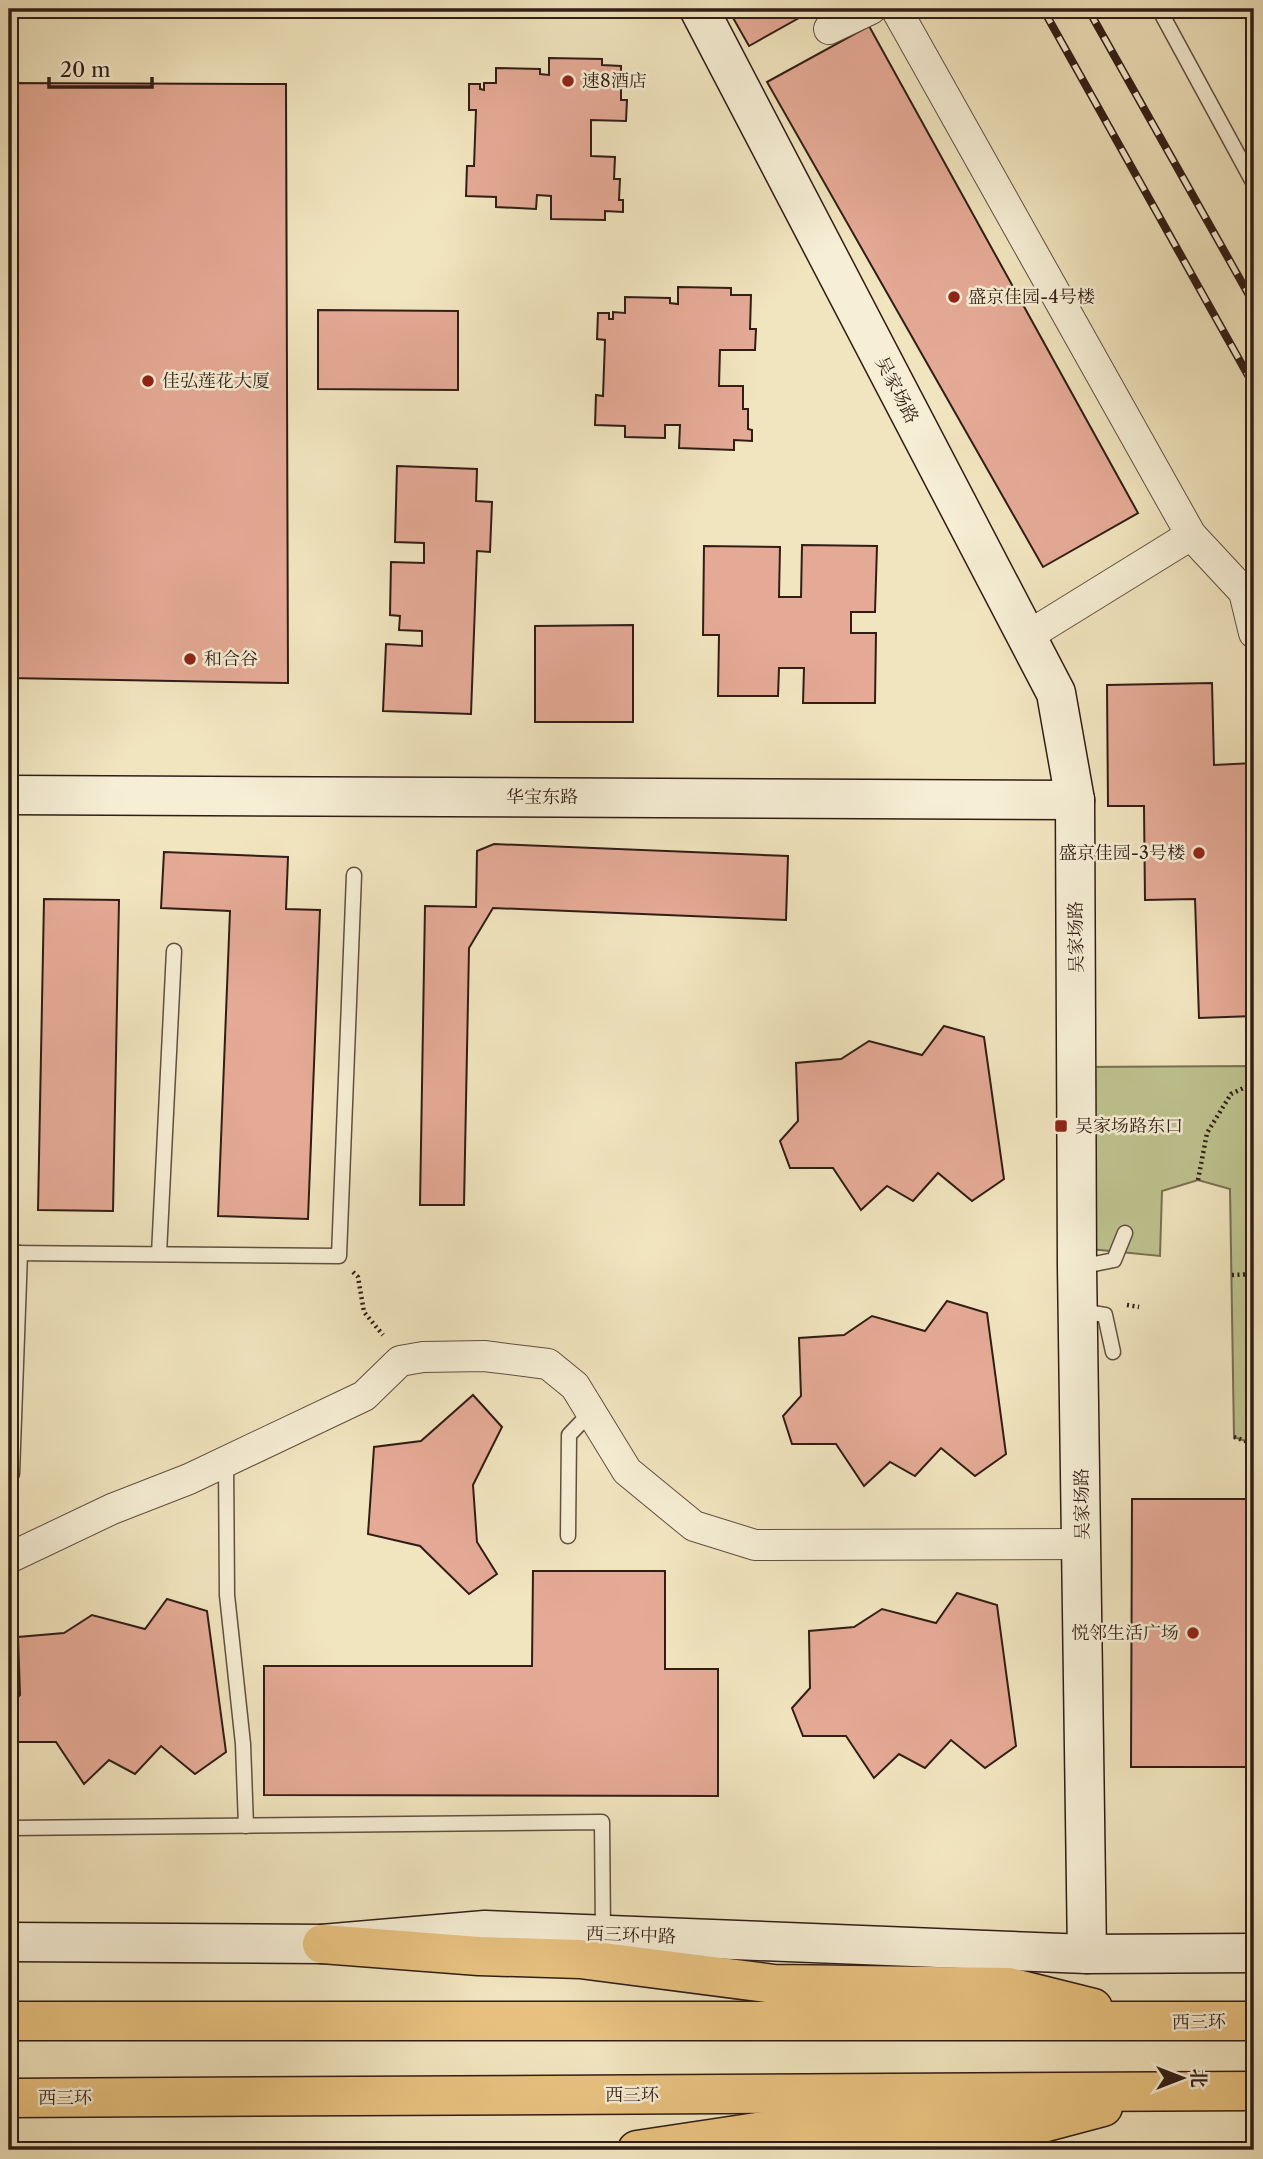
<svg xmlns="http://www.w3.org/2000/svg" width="1263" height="2159" font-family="'Libre Caslon Text','Noto Serif SC',serif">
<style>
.green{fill:#bec38f;stroke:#787052;stroke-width:2}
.building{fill:#e5aa96;stroke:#311d16;stroke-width:2}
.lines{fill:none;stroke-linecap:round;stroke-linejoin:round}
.lane-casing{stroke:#614f40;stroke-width:17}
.street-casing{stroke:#614f40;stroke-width:32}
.secondary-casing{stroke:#311d16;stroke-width:41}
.highway-casing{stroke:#311d16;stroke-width:41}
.path{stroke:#311d16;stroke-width:4.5;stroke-dasharray:2 3.5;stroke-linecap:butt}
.lane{stroke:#f6eed5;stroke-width:14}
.street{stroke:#f6eed5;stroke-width:30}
.secondary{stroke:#f6eed5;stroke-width:38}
.highway{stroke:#e8c280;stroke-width:38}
.rail-casing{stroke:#311d16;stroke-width:8}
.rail{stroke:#f6eed5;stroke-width:5;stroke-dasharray:16;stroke-linecap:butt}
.poi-dot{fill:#8f2418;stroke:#f6eed5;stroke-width:2.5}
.labels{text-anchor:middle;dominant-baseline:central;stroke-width:5;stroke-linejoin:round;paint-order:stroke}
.poi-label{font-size:18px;fill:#311d16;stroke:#f6eed5;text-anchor:start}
.street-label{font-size:18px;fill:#311d16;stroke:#f6eed5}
</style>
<rect width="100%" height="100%" fill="#f1e5bf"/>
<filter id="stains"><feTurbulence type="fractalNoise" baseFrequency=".00286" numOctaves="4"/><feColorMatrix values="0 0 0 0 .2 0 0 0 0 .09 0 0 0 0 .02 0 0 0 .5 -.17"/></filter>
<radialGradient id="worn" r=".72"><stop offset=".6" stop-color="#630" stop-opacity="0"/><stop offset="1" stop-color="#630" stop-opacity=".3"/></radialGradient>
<path class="green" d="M1254 1066V1444L1234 1437 1230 1189 1198 1180 1162 1191 1160 1256 1080 1248 1077 1067Z"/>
<g class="building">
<path d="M728 9H815L749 46Z"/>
<path d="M869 26 1138 513 1043 567 767 82Z"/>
<path d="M549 58 602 59V65L621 66V100H627L626 121 591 120V156L615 157 614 179H620L619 200H623V212L605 211V220L551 219V196L537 195 536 209 496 207V197L466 196 467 166H474L476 110H469V84H480V89L484 90V83H496V68L540 69V74L549 75Z"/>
<path d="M9 83 286 84 288 683 9 678Z"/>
<path d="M678 287 731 288V295H751L750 329H756L755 350H720L719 386H743V409H748V429L752 430V441L734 440V450L679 448 680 425H665V438L625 437V426L595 425 596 395 603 396 605 340 597 339 598 313H609V319H613V312L625 313V297L670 298V303L678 304Z"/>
<path d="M318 310 458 311V390L318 389Z"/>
<path d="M397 466 477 469 476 501 492 502 490 552 477 551 471 714 383 711 386 644 422 646V631L399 630 400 616 390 615 391 562 424 563V543L395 542Z"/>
<path d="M802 545 877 546 875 612H851V633H876L875 703H803L804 668H779L778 696H718L719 635H703L704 546 780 547 779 597H801Z"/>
<path d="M633 625V722H535V626Z"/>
<path d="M1212 683 1214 765 1254 763V1016L1199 1018 1195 899 1145 900 1144 806H1108L1107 685Z"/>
<path d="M494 844 788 856 786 920 493 908 469 948 464 1205H420L425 906 476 907 477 851Z"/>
<path d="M164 852 288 857 286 909 320 910 308 1219 218 1216 230 911 161 908Z"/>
<path d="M44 899 119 900 113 1211 38 1210Z"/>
<path d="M944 1026 984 1037 1004 1179 972 1201 938 1173 913 1201 887 1186 861 1210 833 1168H790L780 1141 798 1121 796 1063 841 1059 869 1041 922 1055Z"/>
<path d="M947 1301 987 1313 1006 1454 975 1476 941 1448 915 1476 890 1462 864 1486 836 1444H792L783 1416 801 1396 799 1338 844 1335 872 1316 925 1331Z"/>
<path d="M473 1395 502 1427 473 1485 477 1542 497 1574 469 1594 420 1546 368 1534 374 1447 421 1441Z"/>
<path d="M1132 1499H1254V1767H1131Z"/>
<path d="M533 1571H665V1669H718V1796L264 1795V1666H532Z"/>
<path d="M957 1593 997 1605 1016 1746 985 1768 951 1740 925 1768 899 1754 874 1778 846 1736H803L792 1708 810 1688 809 1631 854 1627 882 1609 936 1623Z"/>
<path d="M167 1599 207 1611 226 1752 195 1774 161 1746 135 1774 109 1760 84 1784 56 1742H13L9 1731V1707L20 1695 18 1637 64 1633 92 1615 145 1629Z"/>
</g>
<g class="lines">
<g class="lane-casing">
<g id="lane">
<path d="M1159 9 1254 184"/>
<path d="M9 1253 339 1256 354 875"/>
<path d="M159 1254 174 951"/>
<path d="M1079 1267 1114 1260 1125 1233"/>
<path d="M1080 1311 1105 1315 1113 1352"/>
<path d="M226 1461 227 1595 243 1744 246 1826"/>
<path d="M9 1474H12L20 1253"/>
<path d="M568 1536 569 1435 591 1412"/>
<path d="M9 1828 602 1822 603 1933"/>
</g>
</g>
<g class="street-casing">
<g id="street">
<path d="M896 9 1191 535 1244 592 1254 633"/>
<path d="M829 29 871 9"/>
<path d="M1026 637 1191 535"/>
<path d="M9 1558 112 1509 189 1479 364 1396 400 1361 423 1357 484 1356 548 1364 575 1386 627 1471 694 1526 755 1545 1083 1544"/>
</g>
</g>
<g class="secondary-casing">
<g id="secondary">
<path d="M699 9 1056 693 1075 800 1077 1267 1087 1954"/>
<path d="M9 795 1075 800"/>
<path d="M9 1942 322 1944 485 1930 1087 1954 1254 1953"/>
</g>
</g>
<g class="highway-casing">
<g id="highway">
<path d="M322 1944 479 1956 580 1959 774 1984 1009 1987 1093 2008"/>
<path d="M9 2021H1254"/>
<path d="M9 2098 1254 2091"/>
<path d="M637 2150 777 2129 1024 2128 1103 2107"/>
</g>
</g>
<g class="path">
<path d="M1198 1180 1207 1133 1231 1094 1254 1083"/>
<path d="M353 1272 358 1277 364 1312 383 1335"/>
<path d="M1232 1275 1254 1274"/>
<path d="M1127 1305 1139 1307"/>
<path d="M1234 1437 1254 1444"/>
</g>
<use href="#lane" class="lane"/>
<use href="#street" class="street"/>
<use href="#secondary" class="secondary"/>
<use href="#highway" class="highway"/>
<g class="rail-casing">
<g id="rail">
<path d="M1043 9 1254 386"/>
<path d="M1088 9 1254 304"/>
</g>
</g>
<use href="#rail" class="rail"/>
</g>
<g class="poi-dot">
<circle cx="568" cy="81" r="7"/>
<circle cx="954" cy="297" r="7"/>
<circle cx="148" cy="381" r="7"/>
<circle cx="190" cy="659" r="7"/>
<circle cx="1199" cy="853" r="7"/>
<rect x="1054" y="1119" width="14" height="14" rx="3.5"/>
<circle cx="1193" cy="1633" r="7"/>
</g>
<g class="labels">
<g class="poi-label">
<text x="582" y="81">速8酒店</text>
<text x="968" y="297">盛京佳园-4号楼</text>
<text x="162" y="381">佳弘莲花大厦</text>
<text x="204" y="659">和合谷</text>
<text x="1185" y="853" text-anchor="end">盛京佳园-3号楼</text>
<text x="1075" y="1126">吴家场路东口</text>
<text x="1179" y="1633" text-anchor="end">悦邻生活广场</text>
</g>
<g class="street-label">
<text transform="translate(897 390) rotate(63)">吴家场路</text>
<text x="542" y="797">华宝东路</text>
<text transform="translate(1076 937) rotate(-91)">吴家场路</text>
<text transform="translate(1082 1504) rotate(-91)">吴家场路</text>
<text transform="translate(631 1935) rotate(2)">西三环中路</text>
<text transform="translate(1199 2022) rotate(-1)">西三环</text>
<text x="632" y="2095">西三环</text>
<text x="65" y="2098">西三环</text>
</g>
</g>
<rect width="1263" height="2159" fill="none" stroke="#f1e5bf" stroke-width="35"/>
<rect x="10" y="10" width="1242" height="2138" fill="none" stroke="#311d16" stroke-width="3.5"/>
<rect x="18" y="18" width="1228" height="2124" fill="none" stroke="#311d16" stroke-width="2"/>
<g transform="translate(1182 2078) rotate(90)" stroke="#f6eed5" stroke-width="5" paint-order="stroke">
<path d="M0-5L12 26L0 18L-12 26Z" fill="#311d16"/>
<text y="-10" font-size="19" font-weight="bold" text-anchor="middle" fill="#311d16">北</text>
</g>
<path d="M49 77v10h103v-10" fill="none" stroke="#311d16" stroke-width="3.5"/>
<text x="60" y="77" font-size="21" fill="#311d16" stroke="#f6eed5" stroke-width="5" paint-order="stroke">20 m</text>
<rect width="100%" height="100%" filter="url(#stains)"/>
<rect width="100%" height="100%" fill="url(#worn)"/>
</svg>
